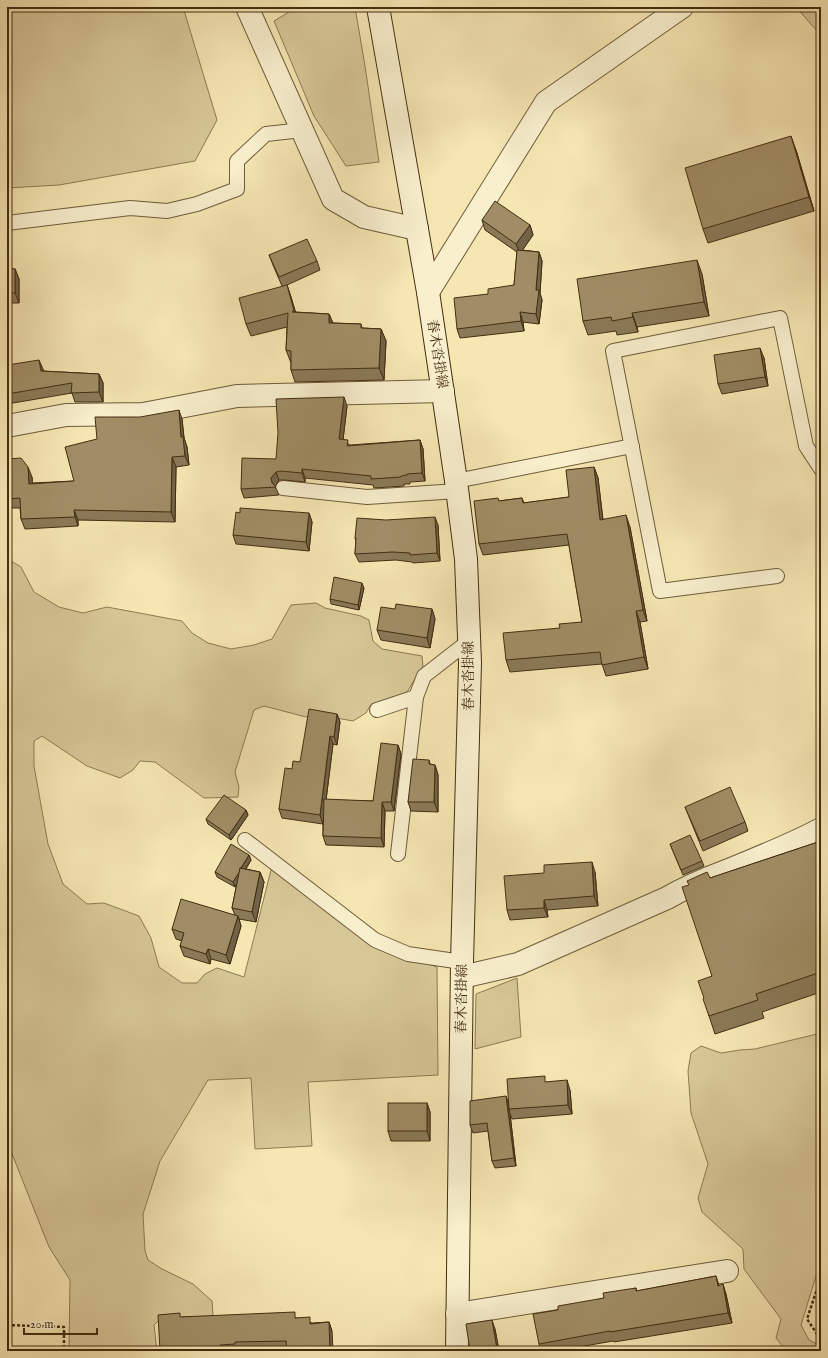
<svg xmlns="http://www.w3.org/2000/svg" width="828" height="1358" font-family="'IM FELL English','Noto Serif JP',serif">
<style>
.green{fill:#d7c797;stroke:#8e7a54}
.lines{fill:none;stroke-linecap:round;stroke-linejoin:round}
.service-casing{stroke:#705b3a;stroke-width:16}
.minor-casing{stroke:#705b3a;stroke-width:24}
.secondary-casing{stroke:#442d12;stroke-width:24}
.path{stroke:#442d12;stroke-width:2.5;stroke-dasharray:3 2;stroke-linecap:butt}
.service{stroke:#f8efcd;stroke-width:14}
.minor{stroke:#f8efcd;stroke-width:22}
.secondary{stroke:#f8efcd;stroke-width:22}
.wall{fill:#8a7957;stroke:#442d12}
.shaded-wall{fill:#706347;stroke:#442d12}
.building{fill:#a08d65;stroke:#442d12}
.labels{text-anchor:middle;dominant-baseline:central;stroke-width:3;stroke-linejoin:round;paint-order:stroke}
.street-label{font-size:14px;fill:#442d12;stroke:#f8efcd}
</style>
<rect width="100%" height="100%" fill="#f5e6b2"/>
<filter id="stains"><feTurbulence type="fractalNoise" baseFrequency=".005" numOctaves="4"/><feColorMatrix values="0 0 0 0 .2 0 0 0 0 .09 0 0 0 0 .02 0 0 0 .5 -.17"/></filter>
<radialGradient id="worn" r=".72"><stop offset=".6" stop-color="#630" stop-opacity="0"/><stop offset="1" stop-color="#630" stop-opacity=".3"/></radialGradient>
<g class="green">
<path d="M7 7H183L217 120 195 161 59 185 7 188Z"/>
<path d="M297 7H355L365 66 379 162 346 166 314 116 274 21Z"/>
<path d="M796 7H821V31H817Z"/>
<path d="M11 561 21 567 34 592 59 607 83 613 107 607 182 621 192 633 208 643 231 649 254 645 272 639 291 605 316 603 325 608 361 616 369 620 373 641 382 649 422 656 423 666 407 692 371 704 366 713 353 721 314 714 306 717 264 706 254 710 235 772 239 787 238 797 204 798 155 762 140 761 133 770 120 778 87 766 42 736 34 741V766L48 844 63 884 87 904 104 903 139 916 151 938 159 967 182 983H197L205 974 217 968 244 977 272 866 374 946 437 967 438 1075 308 1082 312 1146 255 1149 251 1078 208 1080 160 1161 143 1214 145 1251 148 1260 162 1269 193 1284 212 1301 213 1314 208 1319H160L154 1325 157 1351H69L70 1280 49 1247 7 1141V562Z"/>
<path d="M517 978 521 1037 475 1049 476 994Z"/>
<path d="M821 1033V1260L801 1325 809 1340 821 1346V1351H786L776 1338 781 1319 744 1269 743 1249 702 1212 698 1198 708 1164 691 1113 688 1071 691 1053 701 1046 721 1053 740 1050 755 1049Z"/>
</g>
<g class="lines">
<g class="service-casing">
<g id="service">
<path d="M7 223 130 208 167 211 197 204 237 189V161L266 134 302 130"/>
<path d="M456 481 632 446"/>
<path d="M283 488 367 497 458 491"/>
<path d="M777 576 660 591 613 351 780 318 806 446 821 469"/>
<path d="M377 710 416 697"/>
<path d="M245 840 375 940 408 954 462 962"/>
<path d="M398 854 416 697 424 676 469 641"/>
</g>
</g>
<g class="minor-casing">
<g id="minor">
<path d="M247 7 333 199 364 217 417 229"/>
<path d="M428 292 546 102 682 7"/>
<path d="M7 426 66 415 143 414 237 396 443 391"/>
<path d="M462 977 518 964 667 898C686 887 705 879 726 871 758 858 791 845 821 829"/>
<path d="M457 1314 727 1271"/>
</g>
</g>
<g class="secondary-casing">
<path id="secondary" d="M378 7 428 292 456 481 466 559 470 663 462 962 457 1351"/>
</g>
<g class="path">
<path d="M821 1277 807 1319 817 1334 821 1335"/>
<path d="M7 1325 64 1327V1351"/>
</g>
<use href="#service" class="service"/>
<use href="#minor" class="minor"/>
<use href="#secondary" class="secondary"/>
</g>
<g class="wall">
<path d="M796 150 814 211 708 243 703 229Z"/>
<path d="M482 220 530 225 533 235 522 250 539 252 542 261 540 293 542 300 539 324 523 322 524 331 460 338 457 329 488 294 514 285 517 252 485 230Z"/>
<path d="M269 255 317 261 320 270 287 285 291 297 295 312 329 314 333 323 361 324 362 328 381 329 386 341 384 380 295 382 291 370V363L286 350 287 327 251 336 246 324 282 286 273 265Z"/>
<path d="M7 269H15L19 279V303H7Z"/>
<path d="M702 274 709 316 637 327 638 332 617 335 616 331 588 335 583 321Z"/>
<path d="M764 358 768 386 722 394 718 384Z"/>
<path d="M7 365 43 369V371L99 374 103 383V402H75L72 393 7 404Z"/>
<path d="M347 406 343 440 350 445 420 440 423 449 425 481 410 482V484H404V486L374 488 373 485 305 478V482L284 480H279L275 486 279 495 244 498 241 489 276 459Z"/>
<path d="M182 419 184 438 187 447 189 465 176 467 175 522 78 520V526L25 529 21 519 20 508H7V459L32 477V483L74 481Z"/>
<path d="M594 467 598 478 603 519 630 527 647 621 640 622 648 669 606 676 602 664 510 672 506 660 560 628 582 622 569 545 483 555 479 544 499 501 522 498 524 503 569 497Z"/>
<path d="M309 513 312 522 309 551 236 544 233 535Z"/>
<path d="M438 525 440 561 413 563 412 562 396 560 359 562 355 554 356 541 355 538Z"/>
<path d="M364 588 359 610 331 604 330 599Z"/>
<path d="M395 609H432L435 619 430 648 381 640 377 630Z"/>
<path d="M337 714 340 722 337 745 333 744 326 800 373 801 398 745 401 754 394 811H385L384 847 326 845 323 836V820V824L282 818 279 809 292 769 300 762Z"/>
<path d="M429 760 430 764 435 765 438 775V812L411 811 408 802Z"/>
<path d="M685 807 745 822 748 831 703 851Z"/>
<path d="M246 810 248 815 231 840 208 824 206 819Z"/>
<path d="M821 841V992L762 1012 764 1018 715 1034 709 1016 704 998 712 976 710 878Z"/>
<path d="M670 844 702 861 704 866 683 875Z"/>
<path d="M249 855 251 860 246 869 260 872 264 882 256 922 239 919 241 926 230 964 211 959 210 964 184 956 180 946 182 941 176 939 172 929 235 915 232 908 237 883 235 887 217 877 215 872Z"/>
<path d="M595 872 598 906 547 910 548 917 510 920 507 910 544 873Z"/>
<path d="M547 1082 570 1090 572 1114 512 1119 510 1114 516 1166 495 1168 492 1161 488 1131 473 1133 470 1125 508 1101Z"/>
<path d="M427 1103 430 1112V1141H391L388 1131Z"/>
<path d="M716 1276 719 1285 726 1294 732 1323 614 1342 613 1341 556 1351H541L539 1344 558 1310 604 1298 636 1288 637 1291Z"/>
<path d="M182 1317 297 1318 312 1323 329 1322 332 1331 287 1350 252 1351H160V1350Z"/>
<path d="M495 1329 499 1351H470Z"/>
</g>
<g class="shaded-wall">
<path d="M791 136 796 150 814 211 809 197Z"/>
<path d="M530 225 533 235 520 254 516 244Z"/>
<path d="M539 252 542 261 540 293 542 300 539 324 536 314V290Z"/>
<path d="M697 260 702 274 709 316 704 302Z"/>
<path d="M15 269 19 279V303L15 293Z"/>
<path d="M287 285 291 297 299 323 294 311Z"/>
<path d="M520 312 523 322 524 331 521 321Z"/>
<path d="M632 313 637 327 638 332 633 317Z"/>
<path d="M329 314 334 326 329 323Z"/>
<path d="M381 329 386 341 384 380 379 368Z"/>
<path d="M760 348 764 358 768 386 765 377Z"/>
<path d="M39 360 43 369 45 381 41 371Z"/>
<path d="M99 374 103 383V402L99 392Z"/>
<path d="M344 397 347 406 342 448 339 439Z"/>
<path d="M179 410 182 419 184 438 187 447 189 465 185 456 181 437Z"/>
<path d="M420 440 423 449 425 481 422 473Z"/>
<path d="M172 457 176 467 175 522 171 512Z"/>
<path d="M28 467 32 477 33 493 29 484Z"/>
<path d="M594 467 598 478 604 531 600 520Z"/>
<path d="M302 469 305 478V482L302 473Z"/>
<path d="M276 472 279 480 275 487 272 483 271 478Z"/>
<path d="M74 510 78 520V526L75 517Z"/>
<path d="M309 513 312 522 309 551 306 542Z"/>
<path d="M626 515 630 527 647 621 643 610Z"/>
<path d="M435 517 438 525 440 561 437 553Z"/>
<path d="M362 583 364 588 359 610 358 605Z"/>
<path d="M432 609 435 619 430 648 427 638Z"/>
<path d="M636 611 640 622 648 669 644 657Z"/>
<path d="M337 714 340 722 337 745 334 737Z"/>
<path d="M330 736 333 744 323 824 320 815Z"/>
<path d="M398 745 401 754 394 811 391 802Z"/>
<path d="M435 765 438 775V812L434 802Z"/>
<path d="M382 802 385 811 384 847 381 838Z"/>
<path d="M246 810 248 815 231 840 229 835Z"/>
<path d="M249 855 251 860 235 887 233 882Z"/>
<path d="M592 862 595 872 598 906 594 896Z"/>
<path d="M260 872 264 882 256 922 252 912Z"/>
<path d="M544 900 547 910 548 917 544 908Z"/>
<path d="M238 916 241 926 230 964 226 955Z"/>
<path d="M208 949 211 959 210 964 206 954Z"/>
<path d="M567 1080 570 1090 572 1114 568 1105Z"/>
<path d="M506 1096 509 1104V1109L510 1114 516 1166 514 1158Z"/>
<path d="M427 1103 430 1112V1141L427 1131Z"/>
<path d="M723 1284 726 1294 732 1323 728 1313Z"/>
<path d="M492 1320 495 1329 499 1351H498L497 1349Z"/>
<path d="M329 1322 332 1331 333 1351H330Z"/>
</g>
<g class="building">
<path d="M791 136 809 197 703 229 685 168Z"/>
<path d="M495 201 530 225 516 244 482 220Z"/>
<path d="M307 239 317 261 279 277 269 255Z"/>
<path d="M517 250 539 252 536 290H539L536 314 520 312 521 321 457 329 454 298 488 294V289L514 285Z"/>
<path d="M697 260 704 302 632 313 633 317 612 321 611 317 583 321 577 279Z"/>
<rect x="7" y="269" width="8" height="24"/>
<path d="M287 285 294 311 292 312 329 314V323L361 324V328L381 329 379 368 291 370V351L286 350 288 313 246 324 239 298Z"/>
<path d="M760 348 765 377 718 384 714 355Z"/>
<path d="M39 360 41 371 99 374V392L71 393 72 383 7 394V365Z"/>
<path d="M344 397 339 439 348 440 347 446 420 440 422 473 407 474V475L401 476V477L371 479V476L302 469V473L280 471 276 472 271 478 272 483 276 487 241 489 242 458 276 459 278 433 276 399Z"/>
<path d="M179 410 181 437H183L185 456 172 457 171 512 74 510 75 517 21 519 20 498 7 499V459L21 458 28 467 29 484 74 481 65 447 97 439 95 417H140Z"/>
<path d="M594 467 600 520 626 515 643 610 636 611 644 657 602 665 600 652 506 660 503 633 560 628 559 624 582 622 567 534 479 544 474 501 498 498 499 501 522 498 523 503 569 497 566 470Z"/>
<path d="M240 508 309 513 306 542 233 535 236 512 240 513Z"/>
<path d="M435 517 437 553 410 555V553L393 552 355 554 356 538H355L357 518 386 520Z"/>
<path d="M334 577 362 583 358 605 330 599Z"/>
<path d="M396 604 432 609 427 638 377 630 381 607 395 609Z"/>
<path d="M309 709 337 714 334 737 330 736 320 815 279 809 285 768 292 769 293 761 300 762Z"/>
<path d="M381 743 398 745 391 802H382L381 838 323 836 324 799 373 801Z"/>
<path d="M413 759 429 760V764L435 765 434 802H408Z"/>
<path d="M730 787 745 822 700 841 685 807Z"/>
<path d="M224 795 246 810 229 835 206 819Z"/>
<path d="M690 835 702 861 681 870 670 844Z"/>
<path d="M821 841V958L818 959 821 969V972L756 994 758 1000 709 1016 703 999 704 998 698 981 712 976 682 887 689 885 687 881 707 872 710 878Z"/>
<path d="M231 844 249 855 241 868H240V871L233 882 215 872Z"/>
<path d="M592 862 594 896 544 900V908L507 910 504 876 544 873V865Z"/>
<path d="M240 868 260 872 252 912 232 908Z"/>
<path d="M181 899 238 916 226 955 208 949 206 954 180 946 184 933 172 929Z"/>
<path d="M545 1076V1082L567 1080 568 1105 509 1109 507 1079Z"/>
<path d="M506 1096 514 1158 492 1161 487 1123 470 1125V1101Z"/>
<rect x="388" y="1103" width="39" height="28"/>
<path d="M716 1276 718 1286 723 1284 728 1313 610 1332V1331L539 1344 533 1314 558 1310V1306L604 1298 603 1293 636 1288V1291Z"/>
<path d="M295 1312V1318L310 1317V1324L329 1322 330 1351H287L286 1341 235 1342V1344L220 1345V1351H176V1349L160 1350 158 1315 180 1313V1317Z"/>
<path d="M492 1320 497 1349 486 1351H470L466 1324Z"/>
</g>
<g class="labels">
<g class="street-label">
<text transform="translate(437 354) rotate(81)">春木沓掛線</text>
<text transform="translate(469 676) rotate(-90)">春木沓掛線</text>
<text transform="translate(462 999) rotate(-89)">春木沓掛線</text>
</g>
</g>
<rect width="828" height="1358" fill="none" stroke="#f5e6b2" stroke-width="24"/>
<rect x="8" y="8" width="812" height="1342" fill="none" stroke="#442d12" stroke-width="2"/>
<rect x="12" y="12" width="804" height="1334" fill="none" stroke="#442d12"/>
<path d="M24 1328v6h73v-6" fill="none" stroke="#442d12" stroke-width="2"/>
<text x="30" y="1328" font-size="12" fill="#442d12" stroke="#f8efcd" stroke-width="3" paint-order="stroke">20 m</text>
<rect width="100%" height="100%" filter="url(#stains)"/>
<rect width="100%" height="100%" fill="url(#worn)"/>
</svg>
